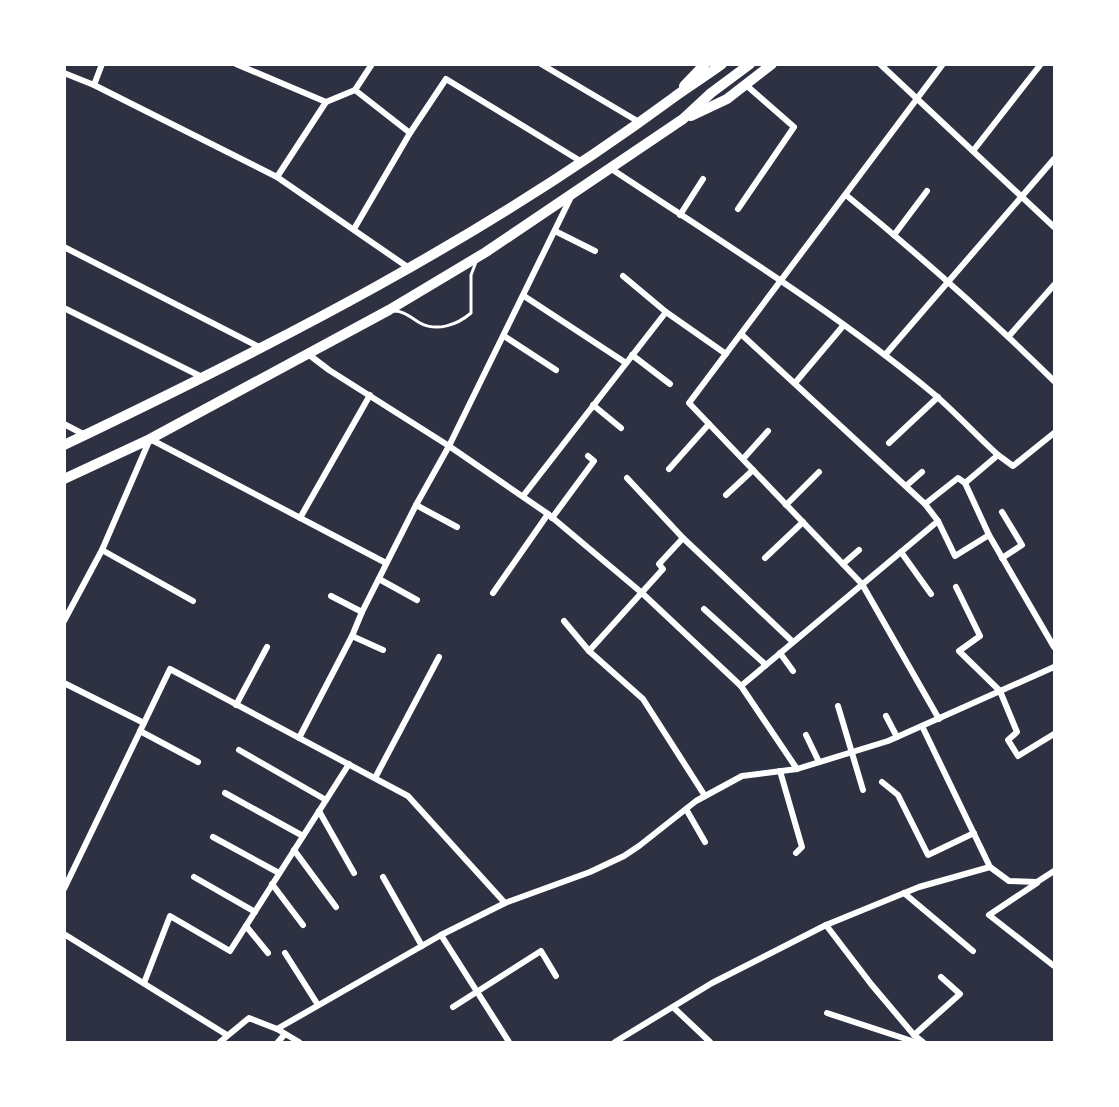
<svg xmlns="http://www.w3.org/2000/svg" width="1119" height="1107" font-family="'Roboto Condensed',sans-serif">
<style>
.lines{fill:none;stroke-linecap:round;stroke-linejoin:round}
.service{stroke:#fff;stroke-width:3}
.minor{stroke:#fff;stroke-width:6}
.primary{stroke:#fff;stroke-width:10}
</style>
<rect width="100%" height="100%" fill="#2d3142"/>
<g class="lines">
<path class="service" d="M394 311C405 311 411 318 420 323 437 332 457 325 471 313V275L476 262"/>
<g class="minor">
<path d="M236 64 326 102"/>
<path d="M541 64 639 122"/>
<path d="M880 64 1054 227"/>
<path d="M64 73 94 85 277 177 409 268"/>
<path d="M94 85 102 64"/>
<path d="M355 90 410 133"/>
<path d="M973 151 1041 64"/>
<path d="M610 168C720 241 834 311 935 395 957 414 977 436 998 455"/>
<path d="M277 177 326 102 355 90 372 64"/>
<path d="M846 195C918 254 988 316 1054 381"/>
<path d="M738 209 794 127 746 85"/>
<path d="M680 215 703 179"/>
<path d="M354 229 410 133 446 79 582 162"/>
<path d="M555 231 595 251"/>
<path d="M894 235 927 191"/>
<path d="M64 247 261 348"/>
<path d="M623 276 666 312 726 354"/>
<path d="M524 296 626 363"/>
<path d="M64 308 204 378"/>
<path d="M741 334 925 504"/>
<path d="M504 336 556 370"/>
<path d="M1009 336 1054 285"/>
<path d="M308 354 329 370 449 446 548 514 642 593 741 686 797 769"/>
<path d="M632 355 670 384"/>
<path d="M885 355 1054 159"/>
<path d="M795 383 843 326"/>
<path d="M593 405 621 428"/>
<path d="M64 424 85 435"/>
<path d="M889 443 938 397"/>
<path d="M743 459 768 431"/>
<path d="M669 469 709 424"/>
<path d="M965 483 989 535 1054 647"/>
<path d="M906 486 922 472"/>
<path d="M726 495 753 470"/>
<path d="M523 496 666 312"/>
<path d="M416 505 457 527"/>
<path d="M786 505 819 472"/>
<path d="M1002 512 1022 545 1002 558"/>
<path d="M300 518 370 395"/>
<path d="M552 518 594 461 588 456"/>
<path d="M938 521 955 556 989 535"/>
<path d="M683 538 793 642"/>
<path d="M102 550 193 601"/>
<path d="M901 552 931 594"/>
<path d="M765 558 803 522"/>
<path d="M843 564 859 550"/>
<path d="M379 579 417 600"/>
<path d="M956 587 980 636 959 651 1000 691 1017 732 1008 740 1018 756 1054 734"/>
<path d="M493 593 548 514"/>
<path d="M331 596 362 612"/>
<path d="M704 609 766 665"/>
<path d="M64 621 102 550 150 439 386 563"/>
<path d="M564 621 589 651 643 699 705 796"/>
<path d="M352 636 383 650"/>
<path d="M589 651 663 569 659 564 683 538 627 478"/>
<path d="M780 653 793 671"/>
<path d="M64 683 144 723"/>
<path d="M741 686 938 521 925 504 958 478 965 483 998 455 1013 466 1054 433"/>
<path d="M236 705 267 647"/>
<path d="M838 706 863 790"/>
<path d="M886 716 897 737"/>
<path d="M939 719 862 584 689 403 943 64"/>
<path d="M922 726 990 867"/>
<path d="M140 731 198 762"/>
<path d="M806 735 819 762"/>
<path d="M299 738 352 636 362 612 416 505 449 446 571 197"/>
<path d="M239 750 326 800"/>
<path d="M780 771 802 847 796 853"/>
<path d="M375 778 439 657"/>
<path d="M882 782 898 795 928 855 974 833"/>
<path d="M225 793 303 836"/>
<path d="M686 809 705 842"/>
<path d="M319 811 354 873"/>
<path d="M213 837 279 873"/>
<path d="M294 850 336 907"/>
<path d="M194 877 255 912"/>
<path d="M383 877 422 946"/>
<path d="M1037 883 989 915 1054 966"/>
<path d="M272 884 303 925"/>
<path d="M64 889 170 669 408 796 505 903"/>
<path d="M904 893 973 951"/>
<path d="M826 925 871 984 914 1035 923 1042"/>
<path d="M246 926 268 953"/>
<path d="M64 934 227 1035"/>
<path d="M441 935 509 1042"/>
<path d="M285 953 318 1005"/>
<path d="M144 983 170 916 230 951 349 764"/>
<path d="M453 1007 541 951 556 976"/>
<path d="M673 1007 710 1042"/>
<path d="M827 1013 915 1042"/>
<path d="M277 1029 299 1042"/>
<path d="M914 1035 960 994 941 977"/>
<path d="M220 1042 249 1018 277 1029 441 935 505 903 590 872 624 856 639 846 696 801 742 776 797 769 888 741 1054 667"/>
<path d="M278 1042 285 1034"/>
<path d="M615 1042 712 983 826 925 919 887 990 867 1009 881 1037 882 1054 871"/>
</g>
<g class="primary">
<path d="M684 86 705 64"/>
<path d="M691 116 727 99 772 64"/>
<path d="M64 445C276 344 485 237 673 98 689 86 706 76 722 64"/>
<path d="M64 479 150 439 389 310 486 252 683 119 711 93 750 64"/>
</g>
</g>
<rect width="1119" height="1107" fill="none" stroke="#ffffff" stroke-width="132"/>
</svg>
